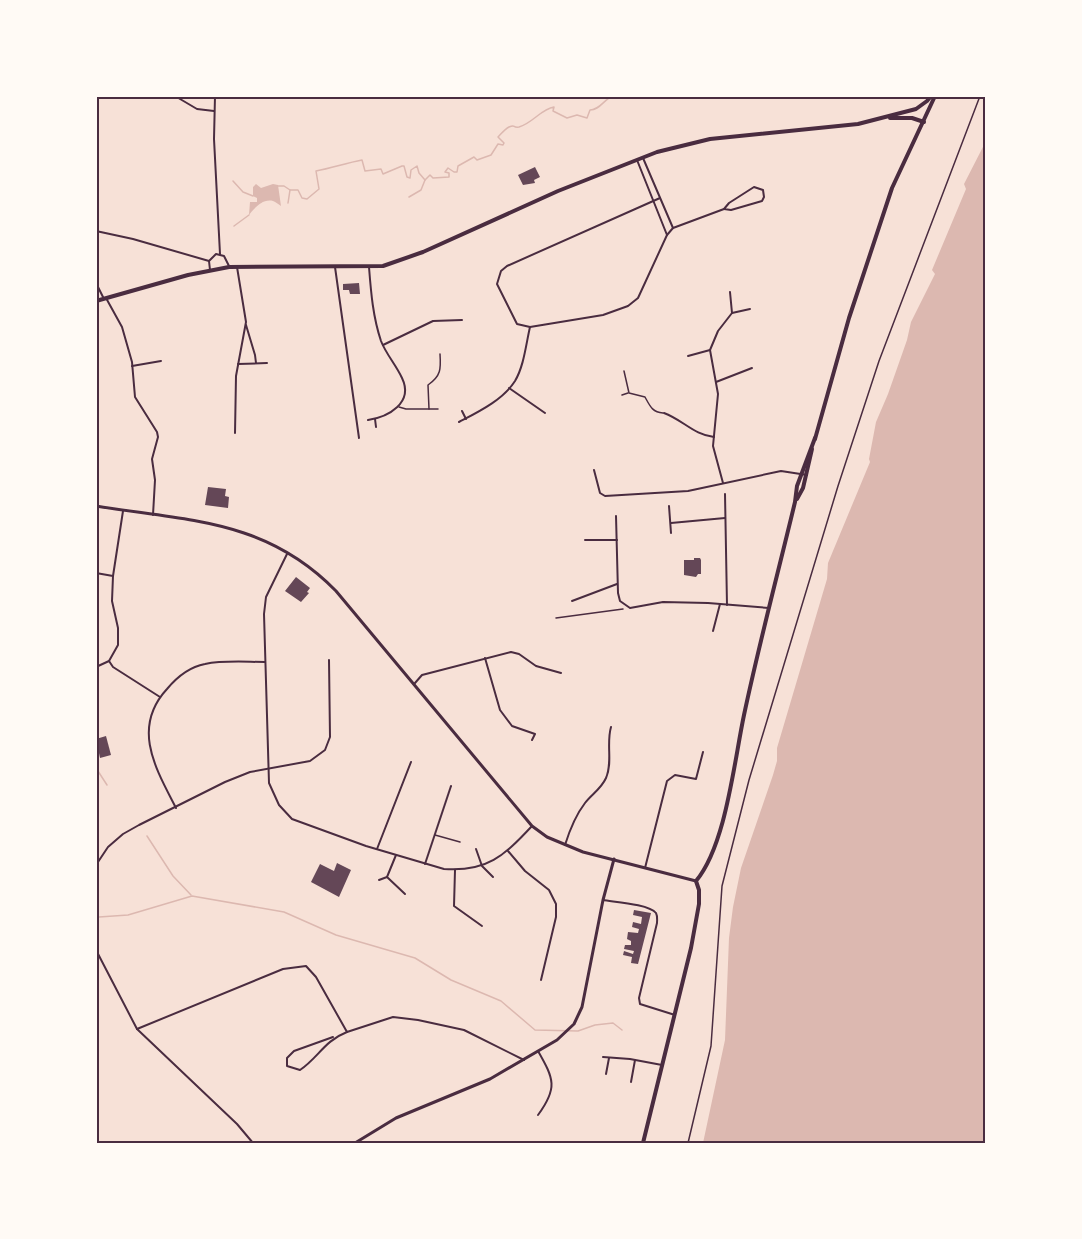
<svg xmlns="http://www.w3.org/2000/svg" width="1082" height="1239" font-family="Quicksand,sans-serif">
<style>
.water{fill:#dcb8b0}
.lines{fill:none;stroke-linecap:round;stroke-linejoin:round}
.stream{stroke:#dcb8b0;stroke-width:1.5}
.building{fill:#644757}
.path{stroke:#4a2c40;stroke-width:1.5}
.service{stroke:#4a2c40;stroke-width:1.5}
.minor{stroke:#4a2c40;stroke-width:2}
.tertiary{stroke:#4a2c40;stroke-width:3}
.secondary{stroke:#4a2c40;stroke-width:4}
.primary{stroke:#4a2c40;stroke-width:4}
.neatline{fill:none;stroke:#4a2c40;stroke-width:2}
</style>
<rect width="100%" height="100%" fill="#f7e1d7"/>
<g class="water">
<path d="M986 141V1143H703L725 1040 729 938 733 907 741 868 773 775 777 761V748L827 579 828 563 870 462 869 459 876 422 888 394 907 340 911 322 935 274 932 270 966 189 964 184Z"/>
<path d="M256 184 261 188 273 184 278 185 281 206C278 204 276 202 273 201 262 198 253 210 249 215L250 202H257V198L253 196V187Z"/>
</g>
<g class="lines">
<g class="stream">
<path d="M425 180 430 175 433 178 449 177V173L445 172 448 168 454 172H457L458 166 474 157 477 160 491 155 498 144 503 145 504 143 498 137C501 134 505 129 509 127 516 124 512 128 519 127 533 123 541 109 554 107L553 111 567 118 577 115 587 118 590 110C600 110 604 99 613 96"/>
<path d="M233 181 243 192 253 196"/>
<path d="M278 186H284L290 190 288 203"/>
<path d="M290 190H298L302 198 307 199 319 189 316 171C332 168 346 163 362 160L365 171 381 169 383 174 402 166H404L407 177 410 178 411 170 417 166 419 173 425 180 421 190 409 197"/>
<path d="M234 226 249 215"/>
<path d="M96 768 107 785"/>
<path d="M147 836 173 876 191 895"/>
<path d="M99 917 128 915 192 896 284 912 336 935 415 958 451 980 501 1001 535 1030 578 1031 595 1025 613 1023 622 1030"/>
</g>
</g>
<g class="building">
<path d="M535 167 540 177 534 180 535 183 523 185 518 175Z"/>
<path d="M359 283 360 294H350L349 290H343V284Z"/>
<path d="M208 487 226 489 225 496 229 497 228 508 205 505Z"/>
<path d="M694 558H700L701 560V574H698L696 577 684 575V560H694Z"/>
<path d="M296 577 310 588 307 592 309 593 301 602 285 591Z"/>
<path d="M106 736 111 755 100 758 96 739Z"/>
<path d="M337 863 351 870 339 897 311 882 320 864 334 871Z"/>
<path d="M634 910 651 913 638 964 631 963 632 957 623 955 624 951 633 954 634 951 624 949 625 945H631V941L627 939 628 932 638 933 639 929 632 927 633 922 641 924 642 917 633 915Z"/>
</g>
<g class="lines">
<g class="path">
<path d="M556 618 623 609"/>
<path d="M688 1143 711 1046 722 886 749 780 838 486 879 361 980 96"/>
</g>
<g class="service">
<path d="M624 371 629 393 645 397C650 406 652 412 663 413"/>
<path d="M622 395 628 393"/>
<path d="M399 407 406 409H438"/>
<path d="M429 409 428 385C441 376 441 369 440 354"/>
<path d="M435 835 460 842"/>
</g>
<g class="minor">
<path d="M175 96 197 109 214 111"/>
<path d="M215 96 214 139 220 254"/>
<path d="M643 158 673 228"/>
<path d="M637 160 667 235"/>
<path d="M754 187 763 190 764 197 762 201 731 210 724 209 729 203Z"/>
<path d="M660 198 507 266 501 271 497 284 517 324 530 327 603 315 628 306 638 298 667 235 673 228 724 209"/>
<path d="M96 231 133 239 209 261"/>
<path d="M335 267 359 438"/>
<path d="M210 270 209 261 216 254 224 256 229 266"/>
<path d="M96 283 104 299"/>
<path d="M106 298 122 327 132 362 135 397 157 432 158 437 152 459 155 480 153 515"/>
<path d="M732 313 750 309"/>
<path d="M246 325 255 355 256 363"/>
<path d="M383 345 433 321 462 320"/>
<path d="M688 356 710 350"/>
<path d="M238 364 267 363"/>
<path d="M132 366 161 361"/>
<path d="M716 382 752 368"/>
<path d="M509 388 545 413"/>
<path d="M462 411 466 419"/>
<path d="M664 413C683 420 694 435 714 437"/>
<path d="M375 419 376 427"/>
<path d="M368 420C388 417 414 403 402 378 396 365 386 354 381 341 373 317 371 293 369 267"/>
<path d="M459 422C478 412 503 400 515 381 524 366 526 344 530 327"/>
<path d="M235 433 236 376 246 322 237 267"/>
<path d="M594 470 600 493 605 496 688 491 781 471 807 475"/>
<path d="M723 483 713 446 718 394 710 350 718 331 732 313 730 292"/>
<path d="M725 494 727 605"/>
<path d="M669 506 671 533"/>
<path d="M616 516 618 593 620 601 630 608 663 602 708 603 769 608"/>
<path d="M671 523 725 518"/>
<path d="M585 540H617"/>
<path d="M287 554 266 597 264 614 269 783 279 805 292 819 366 846 444 869C487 872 504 856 532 826"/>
<path d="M96 573 113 576"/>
<path d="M572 601 617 584"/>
<path d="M713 631 720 604"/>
<path d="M485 658 500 710 512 726 535 734 532 740"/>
<path d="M109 661 113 667 160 697"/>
<path d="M96 667 109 661 118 645V628L112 601 113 576 123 511"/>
<path d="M415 683 422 675 511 652 519 654 536 666 561 673"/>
<path d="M176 808C156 769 131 728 167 689 177 677 189 667 205 664 224 660 246 662 265 662"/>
<path d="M565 845C570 829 575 816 585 803 592 794 601 789 606 778 613 762 606 744 611 727"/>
<path d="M377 849 411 762"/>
<path d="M476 849 482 866 493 877"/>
<path d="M508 851 525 871 549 890 556 904V917L541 980"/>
<path d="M396 855 387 877 405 894"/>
<path d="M425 864 451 786"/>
<path d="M96 865 108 847 123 834 139 825 225 782 250 772 310 761 325 750 330 737 329 660"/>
<path d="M645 868 667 781 675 775 696 779 703 752"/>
<path d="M455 870 454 906 482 926"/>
<path d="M379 880 387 877"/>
<path d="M603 900C614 902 649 904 656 913 658 917 657 919 657 923L639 998 640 1004 675 1015"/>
<path d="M96 950 137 1029 237 1124 253 1143"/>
<path d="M137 1029 283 969 306 966 316 977 347 1032 393 1017 418 1020 464 1030 524 1060"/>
<path d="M333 1037 294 1051 287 1058V1066L300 1070C319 1057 324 1041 347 1032"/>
<path d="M603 1057 630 1059 662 1065"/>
<path d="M606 1074 609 1058"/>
<path d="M631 1082 635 1060"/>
<path d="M538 1115C558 1088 554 1079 538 1051"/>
</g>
<g class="tertiary">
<path d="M96 506C188 521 266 519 336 591L532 826 547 837 583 852 696 881"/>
<path d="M355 1143 396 1118 490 1079 557 1040 574 1024 582 1007 603 900 614 859"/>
</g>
<g class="secondary">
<path d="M890 118H912L924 122"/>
<path d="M96 301 188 275 229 267 383 266 423 252 558 191 657 152 710 139 858 124 916 109 927 101 931 96"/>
</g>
<g class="primary">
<path d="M815 439 849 318 892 188 935 96"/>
<path d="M797 499 803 488 812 449"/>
<path d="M643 1143 691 948 699 904V890L696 881C726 845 734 762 744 715 759 644 778 573 795 502L797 486 815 438"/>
</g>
</g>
<rect width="1082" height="1239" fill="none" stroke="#fffaf5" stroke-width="195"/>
<rect x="98" y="98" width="886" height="1044" class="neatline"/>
</svg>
